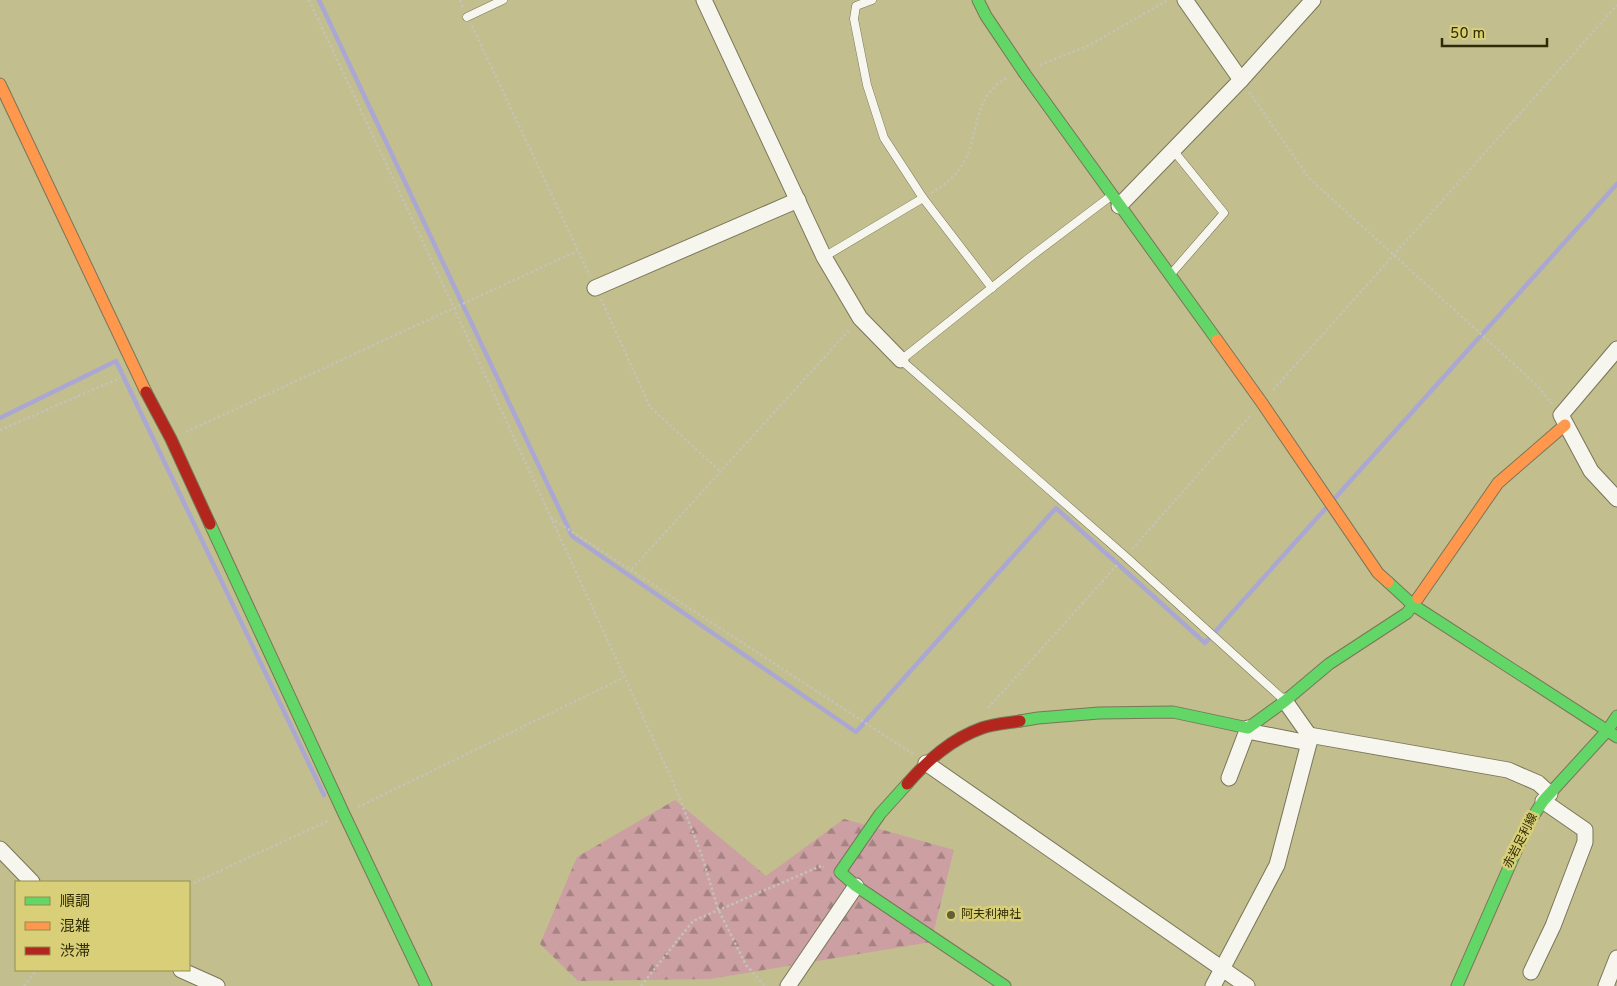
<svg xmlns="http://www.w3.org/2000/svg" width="1617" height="986" font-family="Overpass,'Noto Sans JP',sans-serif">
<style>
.forest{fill:url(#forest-firs)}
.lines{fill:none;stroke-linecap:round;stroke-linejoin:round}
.stream{stroke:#aaa8d2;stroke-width:4.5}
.lane-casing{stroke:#797658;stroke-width:9}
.street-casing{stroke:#797658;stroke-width:17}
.fast-casing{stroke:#797658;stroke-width:13}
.slow-casing{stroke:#797658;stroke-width:13}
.jam-casing{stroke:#797658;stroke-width:13}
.path{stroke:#c4c3b4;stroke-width:2.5;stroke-dasharray:2.5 2.5;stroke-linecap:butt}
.lane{stroke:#f6f5ee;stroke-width:8}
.street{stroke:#f6f5ee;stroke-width:15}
.fast{stroke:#63d668;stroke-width:11}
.slow{stroke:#ff974d;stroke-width:11}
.jam{stroke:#b3261e;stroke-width:11}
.poi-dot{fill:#625e35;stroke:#d8cf78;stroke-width:2}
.labels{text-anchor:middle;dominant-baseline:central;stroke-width:5;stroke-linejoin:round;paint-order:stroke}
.street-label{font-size:12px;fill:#2f2b05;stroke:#d8cf78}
.poi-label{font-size:12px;fill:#2f2b05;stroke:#d8cf78;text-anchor:start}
</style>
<defs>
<pattern id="forest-firs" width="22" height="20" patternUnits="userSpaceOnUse" patternTransform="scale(1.25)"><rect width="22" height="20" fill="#cc9fa3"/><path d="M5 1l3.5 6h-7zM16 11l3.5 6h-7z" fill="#a68283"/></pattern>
</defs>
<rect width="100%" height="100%" fill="#c2be8e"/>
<path class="forest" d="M675 800 766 876 844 819 954 850 931 942 710 979 578 981 540 944 577 857Z"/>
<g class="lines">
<g class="stream">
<path d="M319 0 572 536 856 732 1056 508 1205 643 1326 508"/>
<path d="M0 418 116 361 324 795"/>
<path d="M1335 498 1617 184"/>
</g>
<g class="lane-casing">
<g id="lane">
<path d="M467 17 503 0"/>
<path d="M1111 196 1029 258 901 360 1125 556 1284 700"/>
<path d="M923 198 992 288"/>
<path d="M824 257 923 198 884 138 867 85 854 19 856 6 872 0"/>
<path d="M1171 274 1224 213 1173 150"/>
</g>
</g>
<g class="street-casing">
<g id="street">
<path d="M704 0 824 257 860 318 901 360"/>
<path d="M1185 0 1241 80"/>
<path d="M1119 206 1241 80 1313 0"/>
<path d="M595 288 798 200"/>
<path d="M1617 349 1561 415 1591 471 1617 499"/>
<path d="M1247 731 1309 743"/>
<path d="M1309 735 1508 770 1538 783 1550 794"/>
<path d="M926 763 1247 986"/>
<path d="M1229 778 1248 728"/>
<path d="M0 849 32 882"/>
<path d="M181 970 217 986"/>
<path d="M1531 972 1553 926 1585 842V830L1543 801"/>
<path d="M788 986 856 886"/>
<path d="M1213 986 1277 865 1309 743V735L1285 701"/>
<path d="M1606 986 1617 958"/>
</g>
</g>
<g class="fast-casing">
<g id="fast">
<path d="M978 0 986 16 1025 74 1217 340"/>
<path d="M210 524 344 814 426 986"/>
<path d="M1388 582 1413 605 1617 737"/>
<path d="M1020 721 1038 718 1099 713 1173 712 1248 728 1285 701 1329 664 1407 613 1418 598"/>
<path d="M907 784 880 814 840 872 856 886 1005 986"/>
<path d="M1457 986 1527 826 1543 801 1607 731 1617 716"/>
</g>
</g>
<g class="slow-casing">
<g id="slow">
<path d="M0 84 146 392"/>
<path d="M1217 340 1262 403 1378 573 1388 582"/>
<path d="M1418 598 1498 483 1565 425"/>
</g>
</g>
<g class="jam-casing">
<g id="jam">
<path d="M146 392 171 439 210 524"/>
<path d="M907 784C928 760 951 739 982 728 994 724 1008 723 1020 721"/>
</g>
</g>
<g class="path">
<path d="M309 0 454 308 674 784 701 853 718 909 746 965 765 986"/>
<path d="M460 0 463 7"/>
<path d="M472 26 590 276"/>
<path d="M1040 65 1090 45 1168 0"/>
<path d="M1249 92 1309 178 1538 386 1552 404"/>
<path d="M931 193C941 187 950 181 958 171 982 140 968 100 1007 78"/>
<path d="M601 299 650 407 720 471"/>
<path d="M1273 390 1617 5"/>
<path d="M0 430 120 378"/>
<path d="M186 432 577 251"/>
<path d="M551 518 913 754"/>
<path d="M1132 549 1250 416"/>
<path d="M632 569 850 329"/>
<path d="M988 708 1118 564"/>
<path d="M358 807 623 678"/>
<path d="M189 885 328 821"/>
<path d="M24 986 37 970"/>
<path d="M641 986 693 921 821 866 824 867"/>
</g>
<use href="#lane" class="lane"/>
<use href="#street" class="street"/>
<use href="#fast" class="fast"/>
<use href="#slow" class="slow"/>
<use href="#jam" class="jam"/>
</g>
<circle class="poi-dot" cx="951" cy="915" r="5"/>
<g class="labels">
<g class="street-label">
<text transform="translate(1521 841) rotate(-63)">赤岩足利線</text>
</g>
<g class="poi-label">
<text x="961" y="915">阿夫利神社</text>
</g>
</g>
<rect x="15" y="881" width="175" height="90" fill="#d8cf78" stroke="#948d4a"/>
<rect x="25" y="897" width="25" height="8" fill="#63d668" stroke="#948d4a"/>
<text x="60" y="906" font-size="15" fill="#2f2b05">順調</text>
<rect x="25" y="922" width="25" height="8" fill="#ff974d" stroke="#948d4a"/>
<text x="60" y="931" font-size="15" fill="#2f2b05">混雑</text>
<rect x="25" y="947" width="25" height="8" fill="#b3261e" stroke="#948d4a"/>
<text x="60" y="956" font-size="15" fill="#2f2b05">渋滞</text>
<path d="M1442 38v8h105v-8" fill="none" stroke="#2f2b05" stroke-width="2.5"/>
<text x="1450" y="38" font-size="15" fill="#2f2b05" stroke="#d8cf78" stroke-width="4" paint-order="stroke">50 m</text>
</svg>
